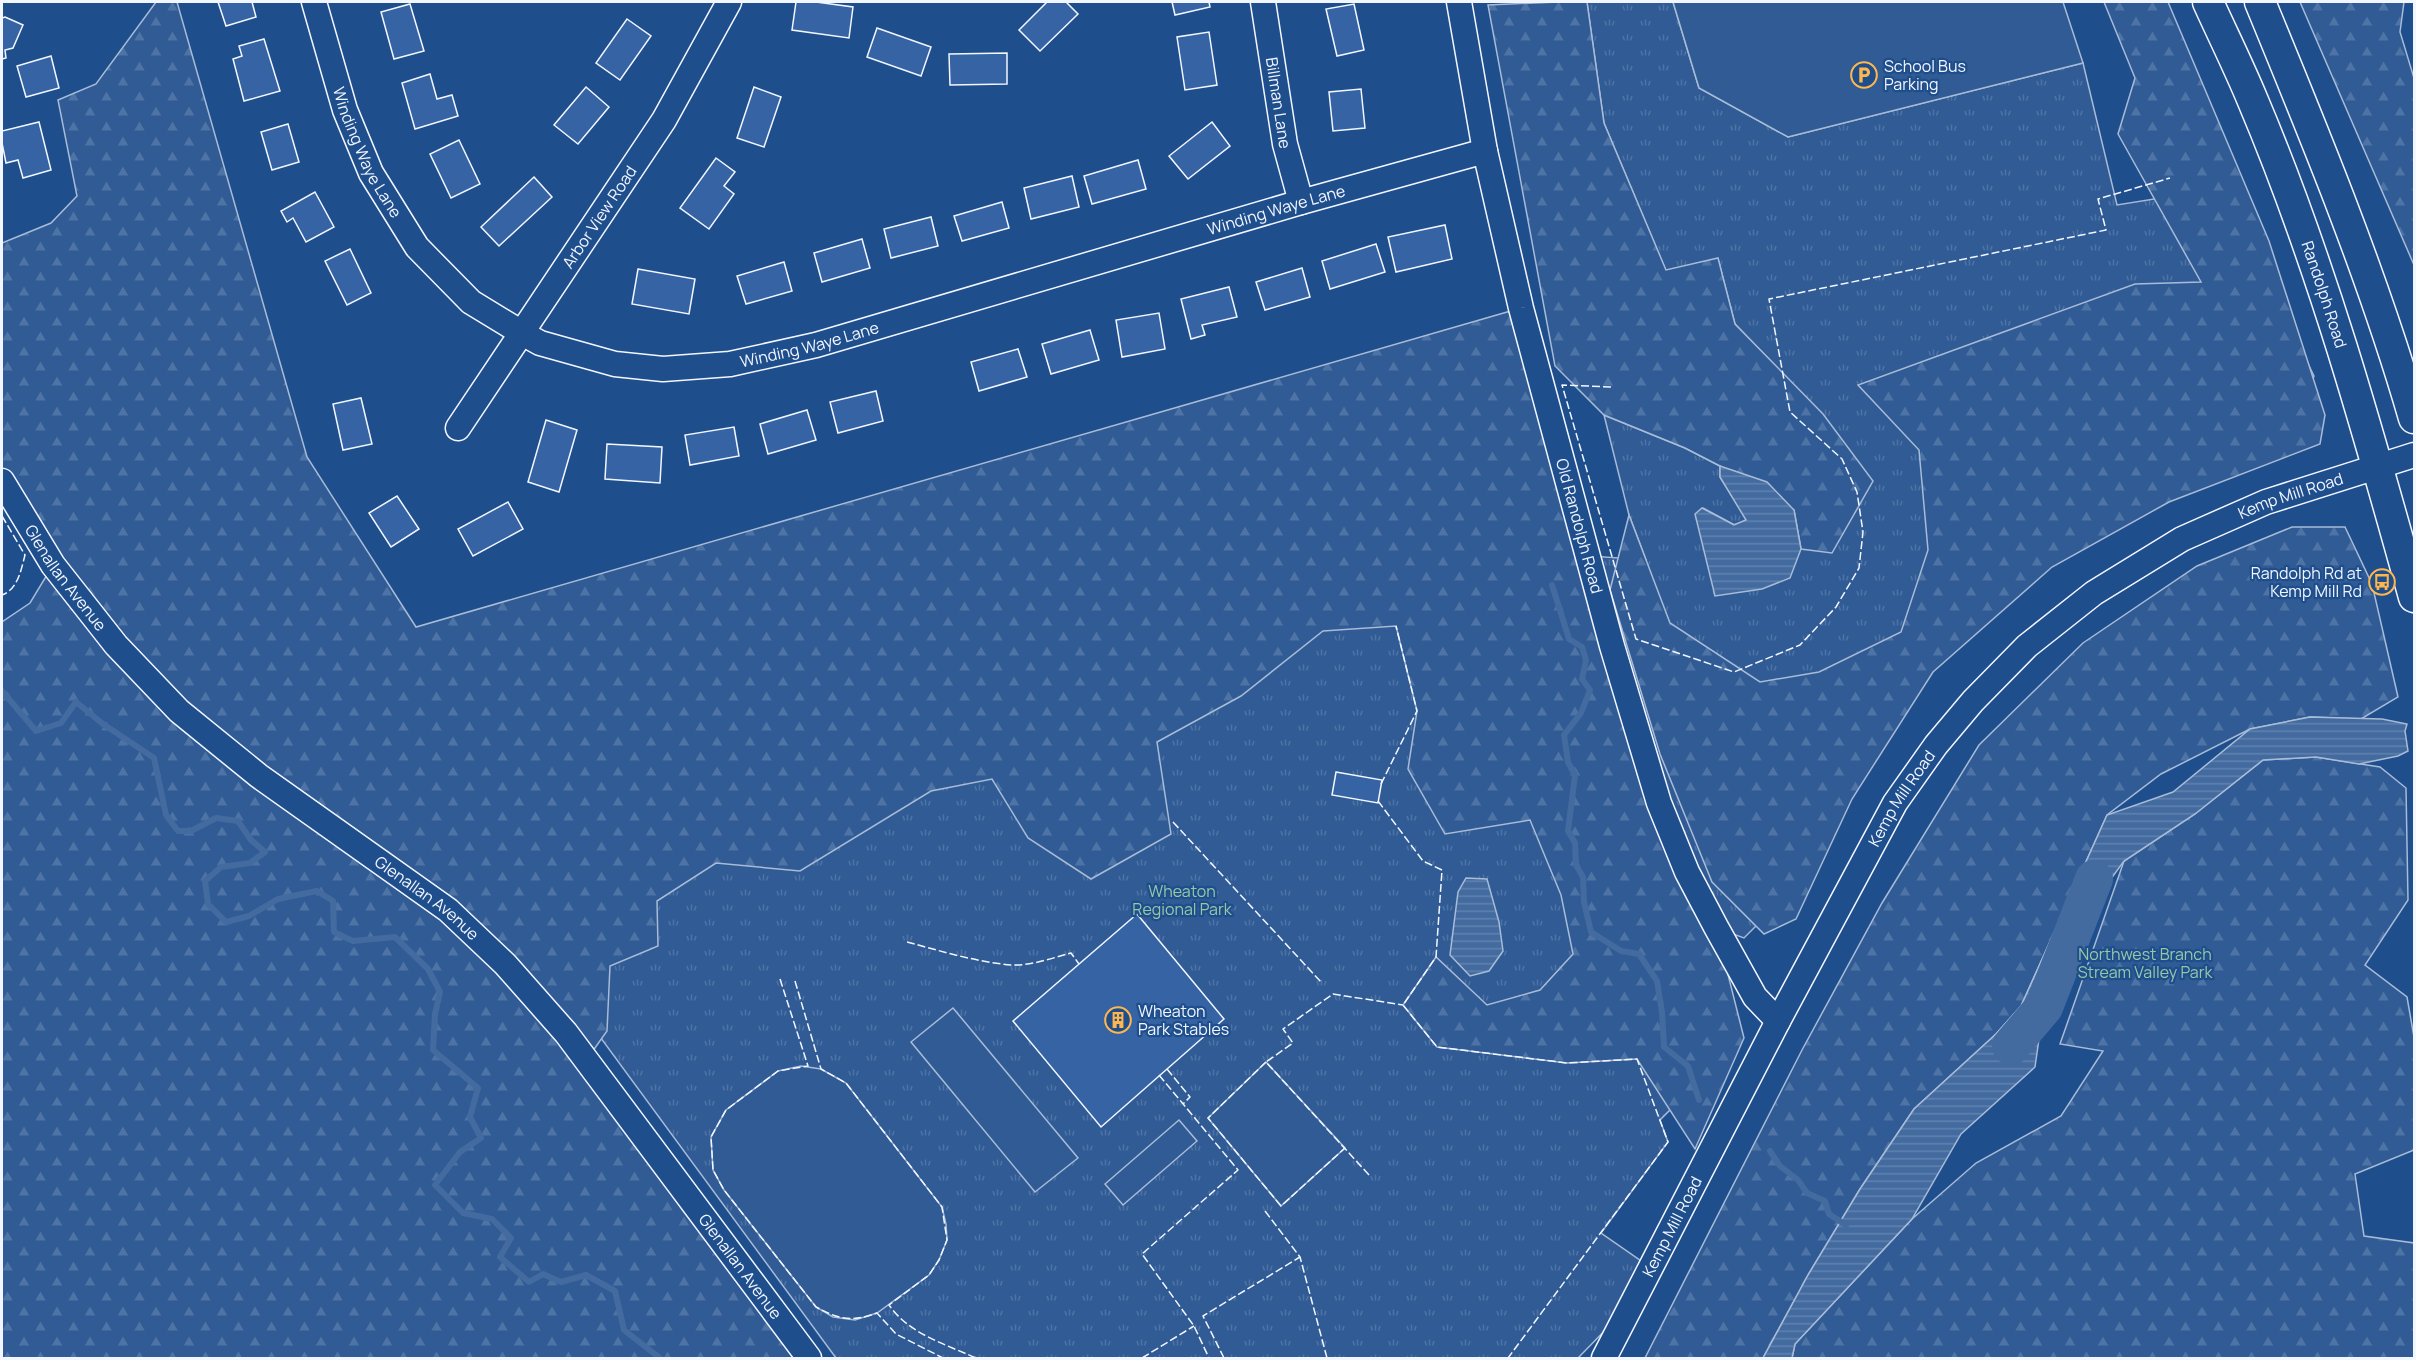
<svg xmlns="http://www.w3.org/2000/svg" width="2416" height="1360" font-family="Manrope,sans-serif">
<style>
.grass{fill:url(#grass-tufts);stroke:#a8bbd7;stroke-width:1.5}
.forest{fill:url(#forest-firs);stroke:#a8bbd7;stroke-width:1.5}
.built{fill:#305b95;stroke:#a8bbd7;stroke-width:1.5}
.water{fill:url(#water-rules);stroke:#a8bbd7;stroke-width:1.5}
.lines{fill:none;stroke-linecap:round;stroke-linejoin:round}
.stream{stroke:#446ba0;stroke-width:6}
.river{stroke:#446ba0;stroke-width:38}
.building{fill:#3563a3;stroke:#f2f6ff;stroke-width:1.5}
.minor-casing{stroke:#f2f6ff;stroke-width:27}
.major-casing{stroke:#f2f6ff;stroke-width:33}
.minor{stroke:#1f4e8c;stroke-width:24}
.major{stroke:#1f4e8c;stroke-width:30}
.fence{stroke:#f2f6ff;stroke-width:1.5;stroke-dasharray:8 3;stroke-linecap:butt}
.labels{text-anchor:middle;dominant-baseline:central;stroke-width:4.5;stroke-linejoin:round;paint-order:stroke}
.poi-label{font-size:16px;fill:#f2f6ff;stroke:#1f4e8c;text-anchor:start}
.street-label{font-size:16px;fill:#f2f6ff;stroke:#1f4e8c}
.park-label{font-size:16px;fill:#97c8a6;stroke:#1f4e8c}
</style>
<defs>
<pattern id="grass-tufts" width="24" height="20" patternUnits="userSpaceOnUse" patternTransform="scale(1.5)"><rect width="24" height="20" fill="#305b95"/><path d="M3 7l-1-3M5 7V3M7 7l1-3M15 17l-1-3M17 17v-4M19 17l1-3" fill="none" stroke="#4e73a5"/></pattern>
<pattern id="forest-firs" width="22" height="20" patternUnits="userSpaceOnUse" patternTransform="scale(1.5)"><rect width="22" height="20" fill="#305b95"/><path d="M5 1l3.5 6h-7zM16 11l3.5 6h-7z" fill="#4e73a5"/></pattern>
<pattern id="water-rules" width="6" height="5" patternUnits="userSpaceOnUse" patternTransform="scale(1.5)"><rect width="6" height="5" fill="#446ba0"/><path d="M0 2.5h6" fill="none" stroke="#5f81ae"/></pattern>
</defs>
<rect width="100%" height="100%" fill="#1f4e8c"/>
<g class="grass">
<path d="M1587 2H1673L1699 88 1788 137 2083 63 2117 205 2229 187 2260 265 2314 376 2297 424 1989 583 1776 906 1744 938 1713 927 1660 814 1591 556 1646 560 1629 515 1604 415 1685 448 1720 466V477L1747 520 1734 525 1703 508 1770 544 1792 383 1735 324 1718 259 1666 271 1604 123Z"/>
<path d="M1507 330 1721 1059 1660 1120 1668 1142 1601 1233 1660 1274 1578 1358H836L570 996 389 684Z"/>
</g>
<g class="forest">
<path d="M156 2H177L307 457 416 627 1521 308 1659 803 1716 927 1744 1038 1695 1149 1637 1059 1567 1063 1437 1047 1403 1005 1436 957 1487 1005 1540 990 1573 954 1561 895 1530 820 1445 834 1408 769 1417 711 1396 626 1323 631 1241 696 1157 742 1171 834 1091 879 1028 838 992 779 931 791 800 871 716 863 657 901 658 946 610 966 607 1031 585 1062 809 1358H2V622L30 603 53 565 2 481V243L51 223 77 196 58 100 96 84Z"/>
<path d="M1558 2H1587L1604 123 1666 270 1718 258 1735 324 1823 414 1873 481 1832 553 1801 549 1794 510 1720 466 1685 448 1604 415 1555 366 1488 5Z"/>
<path d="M2104 2H2168L2269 241 2325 415 2320 444 2169 502 2052 567 1933 672 1852 799 1796 919 1764 934 1712 882 1660 754 1610 590 1629 515 1670 623 1760 682 1819 672 1901 632 1928 550 1919 450 1858 385 2135 284 2201 282 2118 134 2135 78Z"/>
<path d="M2300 2H2404L2400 32 2414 78V265Z"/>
<path d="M2292 527H2345L2372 584 2398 697 2361 719 2310 717 2250 729 2161 774 2107 815 2021 1006 1996 1034 1914 1109 1860 1189 1808 1275 1763 1358H1645L1802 1050 1882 903 1979 745 2083 643 2197 566Z"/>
<path d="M2316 757 2380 767 2406 788 2408 900 2365 965 2407 997 2414 1037V1150L2355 1174 2364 1236 2414 1243V1358H1792L1795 1344 1912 1219 1976 1163 2061 1116 2103 1051 2060 1044 2124 861 2195 814 2263 760Z"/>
</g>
<g class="built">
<path d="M1673 2H2063L2083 63 1788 137 1699 88Z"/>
<path d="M953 1008 1078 1158 1035 1192 911 1042Z"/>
<path d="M1266 1062 1345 1148 1281 1206 1208 1118Z"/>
<path d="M801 1066 821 1069 846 1083 942 1207 946 1224 947 1240 939 1260 929 1275 877 1313 855 1320 833 1317 816 1307 724 1190 713 1170 711 1137 726 1110 778 1071Z"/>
<path d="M1179 1120 1197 1141 1123 1205 1105 1184Z"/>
</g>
<g class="water">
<path d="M1720 466 1767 482 1794 510 1801 549 1790 578 1762 589 1715 596 1695 514 1702 508 1734 525 1746 520 1720 477Z"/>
<path d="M2310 717 2382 719 2407 724 2405 731 2408 751 2398 756 2359 764 2316 757 2263 760 2195 814 2124 861 2050 962 2035 1067 1961 1134 1912 1219 1795 1344 1792 1358H1763L1808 1275 1860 1189 1914 1109 1996 1034 2021 1006 2107 815 2173 792 2250 729Z"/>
<path d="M1466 878 1487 879 1499 922 1503 951 1489 971 1470 976 1450 955 1458 892Z"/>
</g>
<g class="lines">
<g class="stream">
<path d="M1552 585 1569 639 1582 647 1586 660 1582 679 1590 690 1581 713 1564 735 1568 762 1575 775 1568 831 1575 843 1576 865 1583 877 1584 902 1591 932 1621 951 1639 954 1657 981 1662 1012 1664 1047 1688 1066 1699 1100"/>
<path d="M2 691 36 731 61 723 76 702 103 724 154 758 166 815 178 831H191L216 818 238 821 251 840 265 852 250 863 221 867 205 881 208 904 226 922 249 916 278 899 317 891 333 901 334 932 353 941 395 937 428 969 440 992 435 1014 433 1050 478 1088 470 1117 481 1138 460 1152 435 1185 463 1213 492 1219 511 1238 500 1257 529 1282 543 1274 561 1282 586 1275 615 1291 624 1330 660 1358"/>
<path d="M1770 1151 1780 1166 1798 1180 1807 1193 1825 1201 1829 1214 1846 1225"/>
</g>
<path class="river" d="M2011 1046 2044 1007 2094 879"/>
</g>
<g class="building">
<path d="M218 2H252L256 17 226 26Z"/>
<path d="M796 2H816L853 7 849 38 792 30Z"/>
<path d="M1047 2H1066L1078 14 1040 51 1019 30Z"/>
<path d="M1172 2H1209L1210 7 1175 15Z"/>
<path d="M410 4 424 51 394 59 381 12Z"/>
<path d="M1354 4 1364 50 1337 56 1326 9Z"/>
<path d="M5 17 23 25 13 48 5 50 6 58 2 59V18Z"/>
<path d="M627 19 651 36 620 80 596 63Z"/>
<path d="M877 28 931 47 921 76 867 57Z"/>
<path d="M1209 32 1217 85 1185 90 1177 37Z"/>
<path d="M264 39 280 91 244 101 233 59 242 56 239 46Z"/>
<path d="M1007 53V84L950 85 949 54Z"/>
<path d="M51 56 59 88 26 97 17 66Z"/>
<path d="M430 74 437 99 452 95 458 116 415 129 402 83Z"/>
<path d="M586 87 609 107 578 144 554 125Z"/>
<path d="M754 87 781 97 764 147 737 138Z"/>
<path d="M1361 89 1365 128 1333 131 1329 92Z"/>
<path d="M39 122 51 170 23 178 18 160 6 163 2 143V131Z"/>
<path d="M1212 122 1230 146 1188 179 1169 156Z"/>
<path d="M288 124 299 162 272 170 261 132Z"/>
<path d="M459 140 480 184 451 198 430 154Z"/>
<path d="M716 158 735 172 724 186 734 194 709 229 680 208Z"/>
<path d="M1138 160 1146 189 1092 204 1084 176Z"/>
<path d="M1072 176 1079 207 1031 219 1024 188Z"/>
<path d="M534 177 552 197 499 246 481 227Z"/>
<path d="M315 192 334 227 306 242 293 218 287 222 281 211Z"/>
<path d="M1002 202 1009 228 962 241 954 216Z"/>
<path d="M931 217 938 246 891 258 884 229Z"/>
<path d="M1445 225 1452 259 1396 272 1388 237Z"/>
<path d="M862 239 870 268 822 282 814 253Z"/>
<path d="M1376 244 1385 272 1330 289 1322 261Z"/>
<path d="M350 249 371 293 347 305 325 261Z"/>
<path d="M784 262 792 291 746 304 737 276Z"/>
<path d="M1302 268 1310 297 1265 310 1256 282Z"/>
<path d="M638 269 695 279 689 314 632 304Z"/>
<path d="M1229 287 1237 317 1202 325 1205 335 1191 339 1181 299Z"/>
<path d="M1159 313 1165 349 1122 357 1116 320Z"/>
<path d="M1090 330 1099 360 1051 374 1042 344Z"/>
<path d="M1018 349 1027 377 979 391 971 362Z"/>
<path d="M876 391 883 421 838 433 830 402Z"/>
<path d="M361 398 372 444 343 450 333 404Z"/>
<path d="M807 410 816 440 768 454 760 424Z"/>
<path d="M546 420 577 430 559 492 528 482Z"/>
<path d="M734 427 739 456 690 465 685 435Z"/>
<path d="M607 444 662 447 660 483 605 479Z"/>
<path d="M397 496 419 529 391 547 369 513Z"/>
<path d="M508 502 523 529 473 556 458 529Z"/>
<path d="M1336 772 1382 780 1378 803 1332 795Z"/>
<path d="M1137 914 1224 1019 1101 1127 1013 1021Z"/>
</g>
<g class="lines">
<g class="minor-casing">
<g id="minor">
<path id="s1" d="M314 2 345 110 371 173 417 247 471 302 522 333 540 343 615 364 663 369 730 364 816 345 1301 202 1485 151"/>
<path id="s2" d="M1263 2 1285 144 1301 202"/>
<path id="s3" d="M1459 2 1485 151 1521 308 1612 646 1659 803 1687 872 1716 927 1755 997 1778 1021"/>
<path id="s4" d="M458 428 664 120 729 2"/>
<path id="s5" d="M2 481 53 565 116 645 179 711 259 776 448 910 505 964 566 1033 809 1358"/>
<path id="s6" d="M1604 1358 1778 1021 1895 803 1936 745 1973 701 2027 646 2094 593 2182 539 2266 502 2414 455"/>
</g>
</g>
<g class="major-casing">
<g id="major">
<path id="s7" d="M2208 2C2223 35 2239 67 2253 101 2320 259 2368 431 2414 597"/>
<path d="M2260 2C2316 138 2373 276 2414 418"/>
</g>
</g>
<use href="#minor" class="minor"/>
<use href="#major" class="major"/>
<g class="fence">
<path d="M1611 387 1562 385 1636 639 1734 672 1800 645 1836 607 1859 568 1863 532 1857 492 1842 459 1790 412 1769 299 2106 230 2098 199 2170 178"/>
<path d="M2 516 25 555C21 570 18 589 2 595"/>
<path d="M1381 784 1417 711 1396 626"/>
<path d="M1378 801 1423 861 1442 870 1436 957 1403 1005 1437 1047 1567 1063 1637 1059 1668 1142 1508 1358"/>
<path d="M1173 822 1321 982"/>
<path d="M907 942C941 951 976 962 1011 965 1031 966 1052 958 1071 953L1079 964"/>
<path d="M780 979 808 1066 778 1071 726 1110 711 1137 713 1170 724 1190 816 1307C840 1320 852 1322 877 1313L896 1334 943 1358"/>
<path d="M795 981 821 1069 846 1083 942 1207 947 1240 939 1260 929 1275 889 1305C909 1334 945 1344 976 1358"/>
<path d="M1266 1062 1208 1118 1281 1206 1345 1148"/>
<path d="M1167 1069 1190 1097 1183 1104"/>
<path d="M1159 1075 1238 1170 1142 1254 1194 1326 1209 1358"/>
<path d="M1369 1175 1266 1062 1293 1043 1283 1029 1333 994 1403 1005"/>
<path d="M1265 1211 1300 1257 1327 1358"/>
<path d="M1142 1358 1194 1326"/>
<path d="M1224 1358 1203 1316 1300 1257"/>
</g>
</g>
<defs>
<g id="parking-ring" transform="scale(1.35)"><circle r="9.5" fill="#1f4e8c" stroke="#ffb74d" stroke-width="1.5"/><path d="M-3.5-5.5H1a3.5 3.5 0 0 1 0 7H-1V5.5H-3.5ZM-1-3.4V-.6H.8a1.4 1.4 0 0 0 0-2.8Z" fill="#ffb74d"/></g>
<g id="bus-ring" transform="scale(1.35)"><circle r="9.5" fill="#1f4e8c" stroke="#ffb74d" stroke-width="1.5"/><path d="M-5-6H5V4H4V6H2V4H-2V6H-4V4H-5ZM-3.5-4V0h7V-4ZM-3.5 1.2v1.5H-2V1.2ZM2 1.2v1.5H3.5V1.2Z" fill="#ffb74d"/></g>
<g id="building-ring" transform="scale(1.35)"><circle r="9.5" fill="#1f4e8c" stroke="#ffb74d" stroke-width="1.5"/><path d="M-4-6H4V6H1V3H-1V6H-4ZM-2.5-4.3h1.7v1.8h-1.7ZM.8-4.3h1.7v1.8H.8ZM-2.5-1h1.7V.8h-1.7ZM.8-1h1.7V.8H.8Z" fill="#ffb74d"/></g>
</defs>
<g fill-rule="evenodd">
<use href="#parking-ring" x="1864" y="75"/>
<use href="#bus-ring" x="2382" y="582"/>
<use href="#building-ring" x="1118" y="1020"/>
</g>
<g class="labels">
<g class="poi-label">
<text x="1884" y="66">School Bus<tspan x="1884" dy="18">Parking</tspan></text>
<text x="2362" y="573" text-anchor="end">Randolph Rd at<tspan x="2362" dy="18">Kemp Mill Rd</tspan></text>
<text x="1138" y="1011">Wheaton<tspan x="1138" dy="18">Park Stables</tspan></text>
</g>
<g class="street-label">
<text stroke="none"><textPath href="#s2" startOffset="102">Billman Lane</textPath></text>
<text stroke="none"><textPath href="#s1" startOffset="160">Winding Waye Lane</textPath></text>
<text stroke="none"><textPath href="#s1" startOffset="1186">Winding Waye Lane</textPath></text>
<text stroke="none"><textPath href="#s4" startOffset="254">Arbor View Road</textPath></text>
<text stroke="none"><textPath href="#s7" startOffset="315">Randolph Road</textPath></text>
<text stroke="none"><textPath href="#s1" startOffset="700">Winding Waye Lane</textPath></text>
<text stroke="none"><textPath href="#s6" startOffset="1138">Kemp Mill Road</textPath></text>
<text stroke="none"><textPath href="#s3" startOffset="538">Old Randolph Road</textPath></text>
<text stroke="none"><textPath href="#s5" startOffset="116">Glenallan Avenue</textPath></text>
<text stroke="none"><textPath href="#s6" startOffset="634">Kemp Mill Road</textPath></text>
<text stroke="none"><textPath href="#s5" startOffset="602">Glenallan Avenue</textPath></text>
<text stroke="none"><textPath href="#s6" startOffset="148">Kemp Mill Road</textPath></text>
<text stroke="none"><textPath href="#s5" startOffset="1088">Glenallan Avenue</textPath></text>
</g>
<g class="park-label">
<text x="1182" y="891">Wheaton<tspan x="1182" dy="18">Regional Park</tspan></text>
<text x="2145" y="954">Northwest Branch<tspan x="2145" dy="18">Stream Valley Park</tspan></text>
</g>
</g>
<rect width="2416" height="1360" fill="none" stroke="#f2f6ff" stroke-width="6"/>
</svg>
